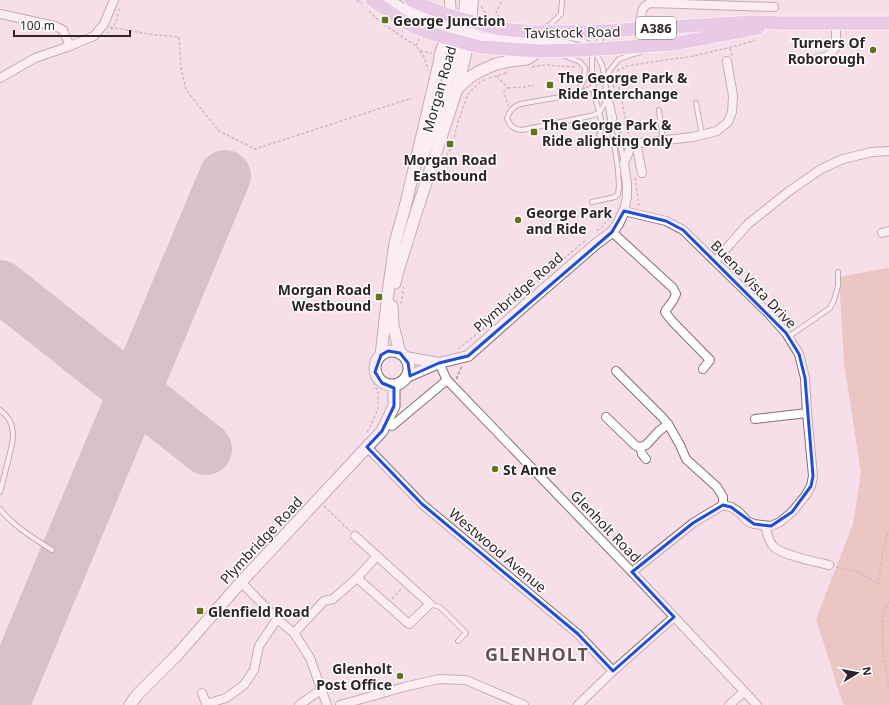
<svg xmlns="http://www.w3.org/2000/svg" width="889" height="705" font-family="'Noto Sans',sans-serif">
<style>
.green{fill:#dda896}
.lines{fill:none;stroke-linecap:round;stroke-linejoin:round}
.runway{stroke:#b09da6;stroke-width:52}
.service-casing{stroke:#846f79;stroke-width:6}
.minor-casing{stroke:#846f79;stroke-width:10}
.tertiary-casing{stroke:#846f79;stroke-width:12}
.secondary-casing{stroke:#846f79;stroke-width:13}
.trunk-casing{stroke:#fff;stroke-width:15}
.path{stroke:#a18f97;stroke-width:1.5;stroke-dasharray:3 2;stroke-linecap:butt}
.service{stroke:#fff;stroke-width:4}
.minor{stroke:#fff;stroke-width:8}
.tertiary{stroke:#fff;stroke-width:10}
.secondary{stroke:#fff;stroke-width:11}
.trunk{stroke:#d8b2df;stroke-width:13}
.marked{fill:none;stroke:#1d4ed8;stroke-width:3;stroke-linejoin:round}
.poi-dot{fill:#66711b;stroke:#fff;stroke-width:1.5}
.labels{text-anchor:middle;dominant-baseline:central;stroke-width:3;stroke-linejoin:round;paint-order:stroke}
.shield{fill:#fff;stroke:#6d6669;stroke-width:1}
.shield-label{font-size:13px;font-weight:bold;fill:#2e2529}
.poi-label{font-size:14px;font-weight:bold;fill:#2e2529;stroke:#fff;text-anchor:start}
.street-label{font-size:14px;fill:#2e2529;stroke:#fff}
.district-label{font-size:18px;font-weight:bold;letter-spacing:1px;fill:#65515b;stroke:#fff}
</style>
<rect width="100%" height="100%" fill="#f7dfea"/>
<path class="green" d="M887 268H889V705H844L841 698 816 619 853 524 861 473 844 363 839 277Z"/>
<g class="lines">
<g class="runway">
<path d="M0 286 206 449"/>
<path d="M3 705 225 176"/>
</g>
<g class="service-casing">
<g id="service">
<path d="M544 28 550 25 561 14 562 0"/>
<path d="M564 37C573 39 585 39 591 46"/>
<path d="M596 46 601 39 606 34"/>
<path d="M593 52C591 65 592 79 594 93 596 106 606 124 599 135"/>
<path d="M563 55 580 62 585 68 584 80 577 93"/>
<path d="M605 79 610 70 619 59 640 52"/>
<path d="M594 87 577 94 520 104C513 107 510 110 507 118 510 126 513 129 522 130L590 116 599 113 607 100"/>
<path d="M607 95 611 104 624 162"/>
<path d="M696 103 702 134"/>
<path d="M659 110 663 140"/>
<path d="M592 202 615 197 618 194 619 187 618 169 607 100 605 79 602 65 595 51"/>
<path d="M788 337 830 308 834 300 838 286V272"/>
<path d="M0 410C19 424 13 442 8 461 5 472 3 482 0 492"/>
<path d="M0 509C13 526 35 539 52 550"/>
<path d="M430 604 440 607 466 633 458 641"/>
</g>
</g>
<g class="minor-casing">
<g id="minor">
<path d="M0 14 55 26 63 30 70 46"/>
<path d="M642 29C642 18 638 8 650 3L774 7"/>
<path d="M816 59 828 56 836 47V23"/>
<path d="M0 78 35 58 70 46 94 36 104 24 114 0"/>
<path d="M636 142 642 173"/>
<path d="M612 232 673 288 676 294C674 301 669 305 665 312L672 321 710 360 703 369"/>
<path d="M882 233 889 231"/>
<path d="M715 261 748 224 788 192 821 169 843 159 872 152 889 151"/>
<path d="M439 363 447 380 632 572 757 705"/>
<path d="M616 371 662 417 668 424 680 445 686 459 717 487 723 497V505"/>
<path d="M606 417 636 446 640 447 642 454 646 459"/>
<path d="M755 419 807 413"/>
<path d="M392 426 447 380"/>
<path d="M367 447 422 504 578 634 613 671"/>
<path d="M640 447 646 445 659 431 668 424"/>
<path d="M765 526C767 533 768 540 773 546 781 555 816 562 829 565"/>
<path d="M355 536 377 556"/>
<path d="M632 572 693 523 723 505 731 507 739 512 747 521 754 524 771 526 780 522 792 512 806 495 811 486 813 476 807 413 805 378 799 354 786 333 768 313 683 230 666 221 624 211 627 197V184L624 163 628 154 631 144 693 137 717 131 728 122 732 112 733 96 727 61"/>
<path d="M241 582 277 619 294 633 310 658 327 705"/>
<path d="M294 633 324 601 333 599 357 578 377 556 430 604 409 624 357 578"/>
<path d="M202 693 207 705"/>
<path d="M206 704 226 698 244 685 254 670 259 646 277 619"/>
<path d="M299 705 322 689"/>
<path d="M340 705 404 687 439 679 466 680 524 705"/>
<path d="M578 705 613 671 674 617"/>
<path d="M729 705 744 692"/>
</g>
</g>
<g class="tertiary-casing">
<g id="tertiary">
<path d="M450 0 451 16 464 29 479 37 489 39H509L541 42 567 45 574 47"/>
<path d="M471 21 473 0"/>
<path d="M461 25 464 19 465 0"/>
<path d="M405 357 439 363"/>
<path d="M407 377 439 363 468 356 522 308 596 244 612 232 618 224 624 211"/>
</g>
</g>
<g class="secondary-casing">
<g id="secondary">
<path d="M389 0C396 6 404 10 413 14 426 20 443 22 453 33"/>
<path d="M457 89 470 77 480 71 496 64 510 61 527 59 539 51"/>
<path d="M424 153 443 99 458 41 461 34"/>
<path d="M395 283 397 274 416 213 457 89 468 44 471 21"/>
<path d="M392 306 393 325 400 353"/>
<circle cx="392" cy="368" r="17"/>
<path d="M381 355 389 285 395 243 406 203 440 59V55L446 38 451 16"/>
<path d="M130 705 137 695 178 654 241 582 382 431 394 406V386"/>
</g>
</g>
<g class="trunk-casing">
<g id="trunk">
<path d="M372 0 401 20 416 28 446 38 480 47 539 51 584 50 673 44 758 28"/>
<path d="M411 0 427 7 451 16 484 25 500 29 536 32H590L752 22 781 23H889"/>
</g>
</g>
<g class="path">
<path d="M357 0 362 4"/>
<path d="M481 6 484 11 487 14"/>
<path d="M369 11 379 21 416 46 424 57 428 70"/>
<path d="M499 18 496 13 502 0"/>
<path d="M110 27 148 34 179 37 181 68 186 90 219 131 255 149 412 98"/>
<path d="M107 33C115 28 118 17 119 8"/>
<path d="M416 46 419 39"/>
<path d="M730 48 732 56"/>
<path d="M420 51 432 53"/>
<path d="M532 67 545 65 576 67"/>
<path d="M617 71 627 66 665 60 689 57 740 45 755 40"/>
<path d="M614 75 613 84 617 101"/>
<path d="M497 76 508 88 504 91 508 106"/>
<path d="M489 78 509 72"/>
<path d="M618 82 629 136"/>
<path d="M508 88 524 87 534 85"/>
<path d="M444 160 452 146 458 122 468 94 480 82 486 79"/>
<path d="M635 178 639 206"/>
<path d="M597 231 602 227 608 219 611 220"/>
<path d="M401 304 404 287"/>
<path d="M507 308 534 284 586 240"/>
<path d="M458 349 486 327"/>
<path d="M457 379V377L462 366"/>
<path d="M367 432 369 429 378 409V392L371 378 370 364 372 358"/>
<path d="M324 506 350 531"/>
<path d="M836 567 858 572 878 584 883 549 889 530"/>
<path d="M392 599 401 589"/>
<path d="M889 601 883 614V651L889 689"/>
</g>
<use href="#service" class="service"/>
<use href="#minor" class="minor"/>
<use href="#tertiary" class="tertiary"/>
<use href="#secondary" class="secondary"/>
<use href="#trunk" class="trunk"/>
</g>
<path d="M0 0H889V705H0ZM624 211 666 221 683 230 786 333 799 354 805 378 813 476 811 486 792 512 771 526 754 524 731 507 723 505 693 523 632 572 674 617 613 671 578 634 422 504 367 447 382 431 394 406V388L382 383 375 372 381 355 388 351 400 353 408 363 410 376 439 363 468 356 612 232Z" fill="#f7dfea" fill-opacity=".55" fill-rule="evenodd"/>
<path class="marked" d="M624 211 666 221 683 230 786 333 799 354 805 378 813 476 811 486 792 512 771 526 754 524 731 507 723 505 693 523 632 572 674 617 613 671 578 634 422 504 367 447 382 431 394 406V388L382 383 375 372 381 355 388 351 400 353 408 363 410 376 439 363 468 356 612 232Z"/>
<g class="poi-dot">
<rect x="381" y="16" width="8" height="8" rx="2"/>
<circle cx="873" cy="50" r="4"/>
<rect x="546" y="81" width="8" height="8" rx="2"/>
<rect x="530" y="128" width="8" height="8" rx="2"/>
<rect x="446" y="140" width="8" height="8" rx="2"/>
<circle cx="518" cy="220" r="4"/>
<rect x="375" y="293" width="8" height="8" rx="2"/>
<circle cx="495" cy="469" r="4"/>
<rect x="196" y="607" width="8" height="8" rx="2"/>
<circle cx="400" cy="676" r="4"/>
</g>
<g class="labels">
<rect class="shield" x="636" y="17" width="40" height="22" rx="3"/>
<g class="shield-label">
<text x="656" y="28">A386</text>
</g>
<g class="poi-label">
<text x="393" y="20">George Junction</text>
<text x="865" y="42" text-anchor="end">Turners Of<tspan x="865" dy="16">Roborough</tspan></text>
<text x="558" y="77">The George Park &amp;<tspan x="558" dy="16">Ride Interchange</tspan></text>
<text x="542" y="124">The George Park &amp;<tspan x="542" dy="16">Ride alighting only</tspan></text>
<text x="450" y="159" text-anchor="middle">Morgan Road<tspan x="450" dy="16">Eastbound</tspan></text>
<text x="526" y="212">George Park<tspan x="526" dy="16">and Ride</tspan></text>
<text x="371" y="289" text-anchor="end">Morgan Road<tspan x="371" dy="16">Westbound</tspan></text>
<text x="503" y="469">St Anne</text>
<text x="208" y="611">Glenfield Road</text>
<text x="392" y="668" text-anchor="end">Glenholt<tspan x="392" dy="16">Post Office</tspan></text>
</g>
<g class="street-label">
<text transform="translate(572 32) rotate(-1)">Tavistock Road</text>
<text transform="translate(439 89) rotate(-74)">Morgan Road</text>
<text transform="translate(754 284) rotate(46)">Buena Vista Drive</text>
<text transform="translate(518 292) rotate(-41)">Plymbridge Road</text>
<text transform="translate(606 526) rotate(46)">Glenholt Road</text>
<text transform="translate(261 540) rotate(-47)">Plymbridge Road</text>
<text transform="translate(498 550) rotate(40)">Westwood Avenue</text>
</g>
<g class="district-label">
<text x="537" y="654">GLENHOLT</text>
</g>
</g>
<g transform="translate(857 673) rotate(80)" stroke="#ffffff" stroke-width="3" paint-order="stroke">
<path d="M0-3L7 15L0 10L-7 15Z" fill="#2e2529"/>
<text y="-6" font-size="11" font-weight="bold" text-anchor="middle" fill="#2e2529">N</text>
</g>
<path d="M14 30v6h116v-6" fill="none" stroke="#2e2529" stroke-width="2"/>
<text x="20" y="30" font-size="12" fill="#2e2529" stroke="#ffffff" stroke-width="3" paint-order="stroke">100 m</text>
</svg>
